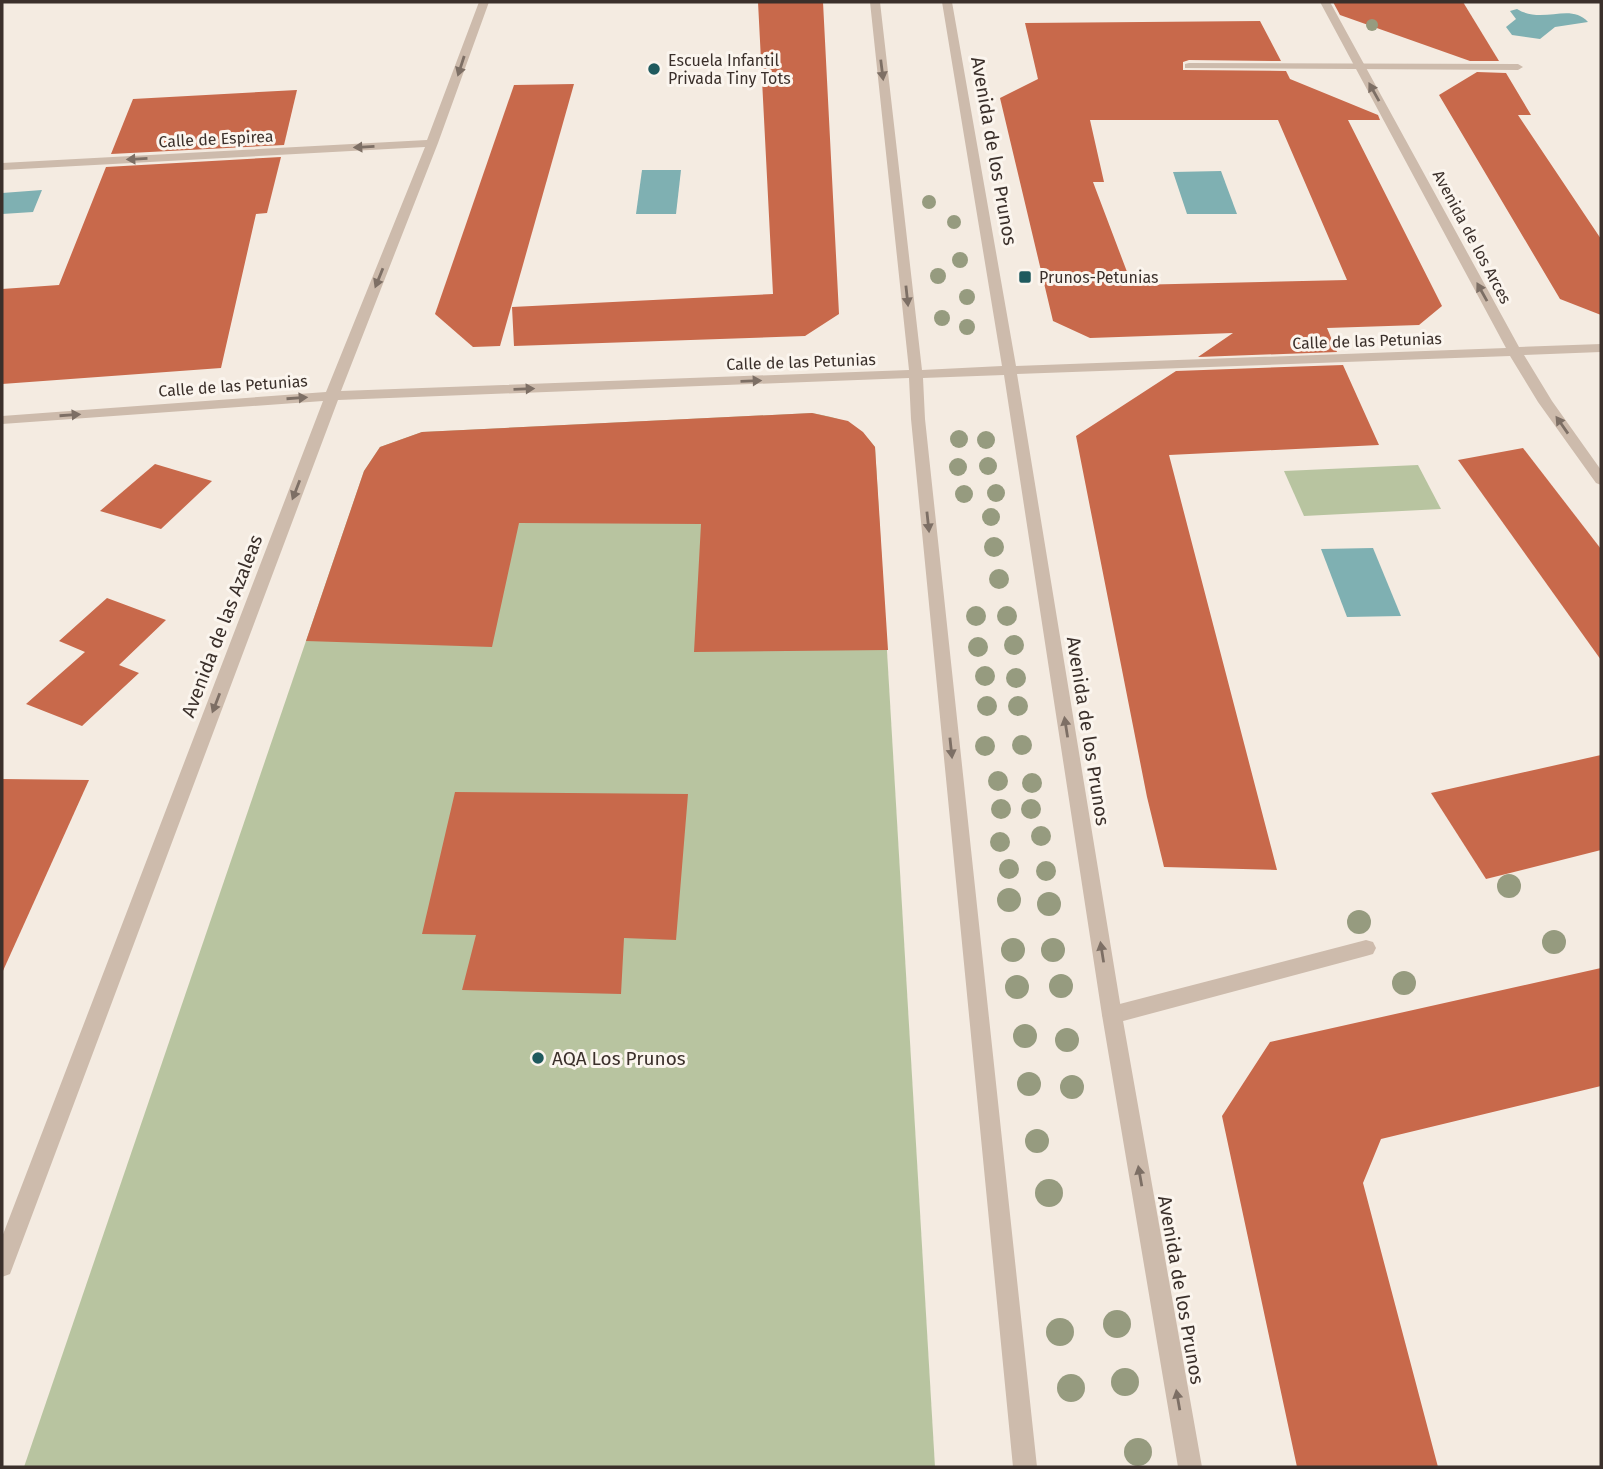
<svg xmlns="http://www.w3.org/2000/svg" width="1603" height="1469" font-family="'Fira Sans',sans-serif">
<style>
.green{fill:#b8c4a0}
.water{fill:#7fb0b2}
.building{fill:#c8694b;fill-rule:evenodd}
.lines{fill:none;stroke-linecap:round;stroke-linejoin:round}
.service{fill:#cdbbac;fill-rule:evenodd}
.minor{fill:#cdbbac;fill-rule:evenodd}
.tree{fill:#969b7f}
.oneway{fill:#7d6f65}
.poi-dot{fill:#1f5a5e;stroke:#fbf5ee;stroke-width:2.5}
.labels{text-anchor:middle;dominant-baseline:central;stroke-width:6;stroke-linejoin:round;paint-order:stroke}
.far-poi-label{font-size:16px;fill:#3b302b;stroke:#fbf5ee;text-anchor:start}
.far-street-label{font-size:16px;fill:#3b302b;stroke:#fbf5ee}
.street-label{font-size:19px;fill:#3b302b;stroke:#fbf5ee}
.poi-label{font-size:19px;fill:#3b302b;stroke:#fbf5ee;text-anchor:start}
</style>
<rect width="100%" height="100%" fill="#f4ebe1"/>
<g class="green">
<path d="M812 413C840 418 857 423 875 447L935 1467H24L364 471 380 447 422 432Z"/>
<path d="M1418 465 1441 509 1304 516 1284 471Z"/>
</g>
<g class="water">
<path d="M1517 9C1543 25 1570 2 1588 22L1555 27 1540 39 1512 35 1506 27 1516 19 1510 11Z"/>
<path d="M642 170H681L676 214H636Z"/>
<path d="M1221 171 1237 214H1187L1173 172Z"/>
<path d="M42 190 33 212 2 214V193Z"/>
<path d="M1373 548 1401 616 1347 617 1321 549Z"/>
</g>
<g class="building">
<path d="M758 2H823L839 314 805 336 514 346 512 307 773 294Z"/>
<path d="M1333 2H1463L1499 61H1470L1340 15Z"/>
<path d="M1260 21 1281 61 1189 60 1183 62V70L1286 71 1290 79 1378 115 1380 120H1348L1442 306 1419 325 1327 328 1337 352 1198 357 1233 333 1090 338 1053 321 1000 98 1038 79 1025 23ZM1090 120H1278L1347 280 1132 285 1093 182H1104Z"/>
<path d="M1477 72 1506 73 1531 115H1518L1601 239V315L1560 299 1439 95Z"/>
<path d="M574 84 500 346 473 347 435 314 514 85Z"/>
<path d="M297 90 284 145 111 154 133 99Z"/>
<path d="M281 157 267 213 256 214 221 368 2 384V289L59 285 106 167Z"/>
<path d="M1343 365 1379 445 1169 455 1277 870 1164 867 1147 797 1076 436 1176 371Z"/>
<path d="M812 413 848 421 863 432 875 447 888 650 694 652 701 524 519 523 492 647 306 641 364 471 380 447 422 432Z"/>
<path d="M1523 448 1601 549V660L1458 460Z"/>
<path d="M155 464 212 481 161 529 100 511Z"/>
<path d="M107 598 166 620 119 665 139 673 82 726 26 704 85 652 59 641Z"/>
<path d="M1601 755V850L1486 879 1431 793Z"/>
<path d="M2 779 89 780 2 973Z"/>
<path d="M455 792 688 794 676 940 624 938 621 994 462 990 476 935 422 934Z"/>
<path d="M1601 968V1086L1381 1139 1363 1183 1438 1467H1297L1222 1116 1270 1042Z"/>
</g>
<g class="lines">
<g class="service">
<path d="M1189 63 1518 64 1523 67 1518 70 1185 68V64Z"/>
<path d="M1366 940 1373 942 1376 948 1373 954 1366 956 1112 1024 1105 1021 1102 1015 1105 1009 1112 1006Z"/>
</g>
<path class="minor" d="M479 2H489L438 143 341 391 909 370 870 2H880L922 370 1002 366 942 2H952L1016 366 1506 348 1320 2H1330L1519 347 1601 344V352L1524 355 1552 401 1601 470V485L1596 483 1538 402 1510 356 1017 374 1122 1015 1202 1467H1178L1102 1015 1004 375 923 378 925 419 1037 1467H1013L911 419 909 378 338 400 13 1266 10 1274 2 1277V1237L323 401 2 424V416L326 392 425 147 2 170V163L427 140Z"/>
</g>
<g class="tree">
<circle cx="1372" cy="25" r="6"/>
<circle cx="929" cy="202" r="7"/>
<circle cx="954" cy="222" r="7"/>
<circle cx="960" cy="260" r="8"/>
<circle cx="938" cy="276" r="8"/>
<circle cx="967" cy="297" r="8"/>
<circle cx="942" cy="318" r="8"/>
<circle cx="967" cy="327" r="8"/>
<circle cx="959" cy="439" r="9"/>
<circle cx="986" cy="440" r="9"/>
<circle cx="988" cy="466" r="9"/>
<circle cx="958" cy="467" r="9"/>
<circle cx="996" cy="493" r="9"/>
<circle cx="964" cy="494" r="9"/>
<circle cx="991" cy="517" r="9"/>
<circle cx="994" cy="547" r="10"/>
<circle cx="999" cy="579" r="10"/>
<circle cx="976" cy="616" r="10"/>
<circle cx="1007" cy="616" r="10"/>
<circle cx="1014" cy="645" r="10"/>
<circle cx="978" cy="647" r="10"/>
<circle cx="985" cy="676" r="10"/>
<circle cx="1016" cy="678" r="10"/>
<circle cx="987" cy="706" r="10"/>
<circle cx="1018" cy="706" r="10"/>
<circle cx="1022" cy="745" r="10"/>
<circle cx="985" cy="746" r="10"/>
<circle cx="998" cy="781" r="10"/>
<circle cx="1032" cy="783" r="10"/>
<circle cx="1001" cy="809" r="10"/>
<circle cx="1031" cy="809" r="10"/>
<circle cx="1041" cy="836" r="10"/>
<circle cx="1000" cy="842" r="10"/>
<circle cx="1009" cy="869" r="10"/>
<circle cx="1046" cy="871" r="10"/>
<circle cx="1509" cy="886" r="12"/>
<circle cx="1009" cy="900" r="12"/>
<circle cx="1049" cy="904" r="12"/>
<circle cx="1359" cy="922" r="12"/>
<circle cx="1554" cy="942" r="12"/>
<circle cx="1013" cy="950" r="12"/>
<circle cx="1053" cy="950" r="12"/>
<circle cx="1404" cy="983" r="12"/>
<circle cx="1061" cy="986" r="12"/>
<circle cx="1017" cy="987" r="12"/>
<circle cx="1025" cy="1036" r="12"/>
<circle cx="1067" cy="1040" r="12"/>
<circle cx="1029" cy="1084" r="12"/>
<circle cx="1072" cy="1087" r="12"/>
<circle cx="1037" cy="1141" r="12"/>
<circle cx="1049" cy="1193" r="14"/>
<circle cx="1117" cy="1324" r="14"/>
<circle cx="1060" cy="1332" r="14"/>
<circle cx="1125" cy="1382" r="14"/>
<circle cx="1071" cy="1388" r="14"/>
<circle cx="1138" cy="1452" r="14"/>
</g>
<defs><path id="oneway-solid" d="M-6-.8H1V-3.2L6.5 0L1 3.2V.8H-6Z" transform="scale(1.75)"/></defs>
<g class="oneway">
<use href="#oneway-solid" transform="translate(461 66) rotate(108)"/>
<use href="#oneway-solid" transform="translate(882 70) rotate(83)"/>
<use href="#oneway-solid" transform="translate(1374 92) rotate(-119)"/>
<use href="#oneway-solid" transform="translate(364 147) rotate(177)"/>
<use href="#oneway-solid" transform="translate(137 159) rotate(177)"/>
<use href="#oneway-solid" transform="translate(379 278) rotate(112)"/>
<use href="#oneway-solid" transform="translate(1482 292) rotate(-119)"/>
<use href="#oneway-solid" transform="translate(907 296) rotate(84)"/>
<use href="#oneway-solid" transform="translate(751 381) rotate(-2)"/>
<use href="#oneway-solid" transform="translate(524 389) rotate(-2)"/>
<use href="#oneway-solid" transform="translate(297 398) rotate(-4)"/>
<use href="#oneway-solid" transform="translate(70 415) rotate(-4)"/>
<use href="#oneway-solid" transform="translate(1562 425) rotate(-125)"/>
<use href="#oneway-solid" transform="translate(296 490) rotate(111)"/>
<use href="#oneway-solid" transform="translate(928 522) rotate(84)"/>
<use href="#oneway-solid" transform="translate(216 703) rotate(111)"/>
<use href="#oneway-solid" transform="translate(1066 727) rotate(-99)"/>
<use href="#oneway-solid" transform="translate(951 748) rotate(84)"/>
<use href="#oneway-solid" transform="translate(1102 952) rotate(-99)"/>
<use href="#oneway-solid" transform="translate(1140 1176) rotate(-100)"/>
<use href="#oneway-solid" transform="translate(1178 1400) rotate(-100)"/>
</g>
<g class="poi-dot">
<circle cx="654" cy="69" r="7"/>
<rect x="1018" y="270" width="14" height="14" rx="3.5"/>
<circle cx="538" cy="1058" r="7"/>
</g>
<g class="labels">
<g class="far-poi-label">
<text x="668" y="60">Escuela Infantil<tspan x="668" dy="18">Privada Tiny Tots</tspan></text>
<text x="1039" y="277">Prunos-Petunias</text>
</g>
<g class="far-street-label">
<text transform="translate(216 139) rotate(-3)">Calle de Espirea</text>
<text transform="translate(1472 237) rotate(62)">Avenida de los Arces</text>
<text transform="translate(1367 341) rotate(-2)">Calle de las Petunias</text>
<text transform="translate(801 362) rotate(-2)">Calle de las Petunias</text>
<text transform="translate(233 386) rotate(-4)">Calle de las Petunias</text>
</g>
<g class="street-label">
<text transform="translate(994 151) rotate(80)">Avenida de los Prunos</text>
<text transform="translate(222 626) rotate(-69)">Avenida de las Azaleas</text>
<text transform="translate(1088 731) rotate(81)">Avenida de los Prunos</text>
<text transform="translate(1181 1290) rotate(80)">Avenida de los Prunos</text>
</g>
<g class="poi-label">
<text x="552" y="1058">AQA Los Prunos</text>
</g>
</g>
<rect width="1603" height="1469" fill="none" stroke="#3b302b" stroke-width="7"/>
</svg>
